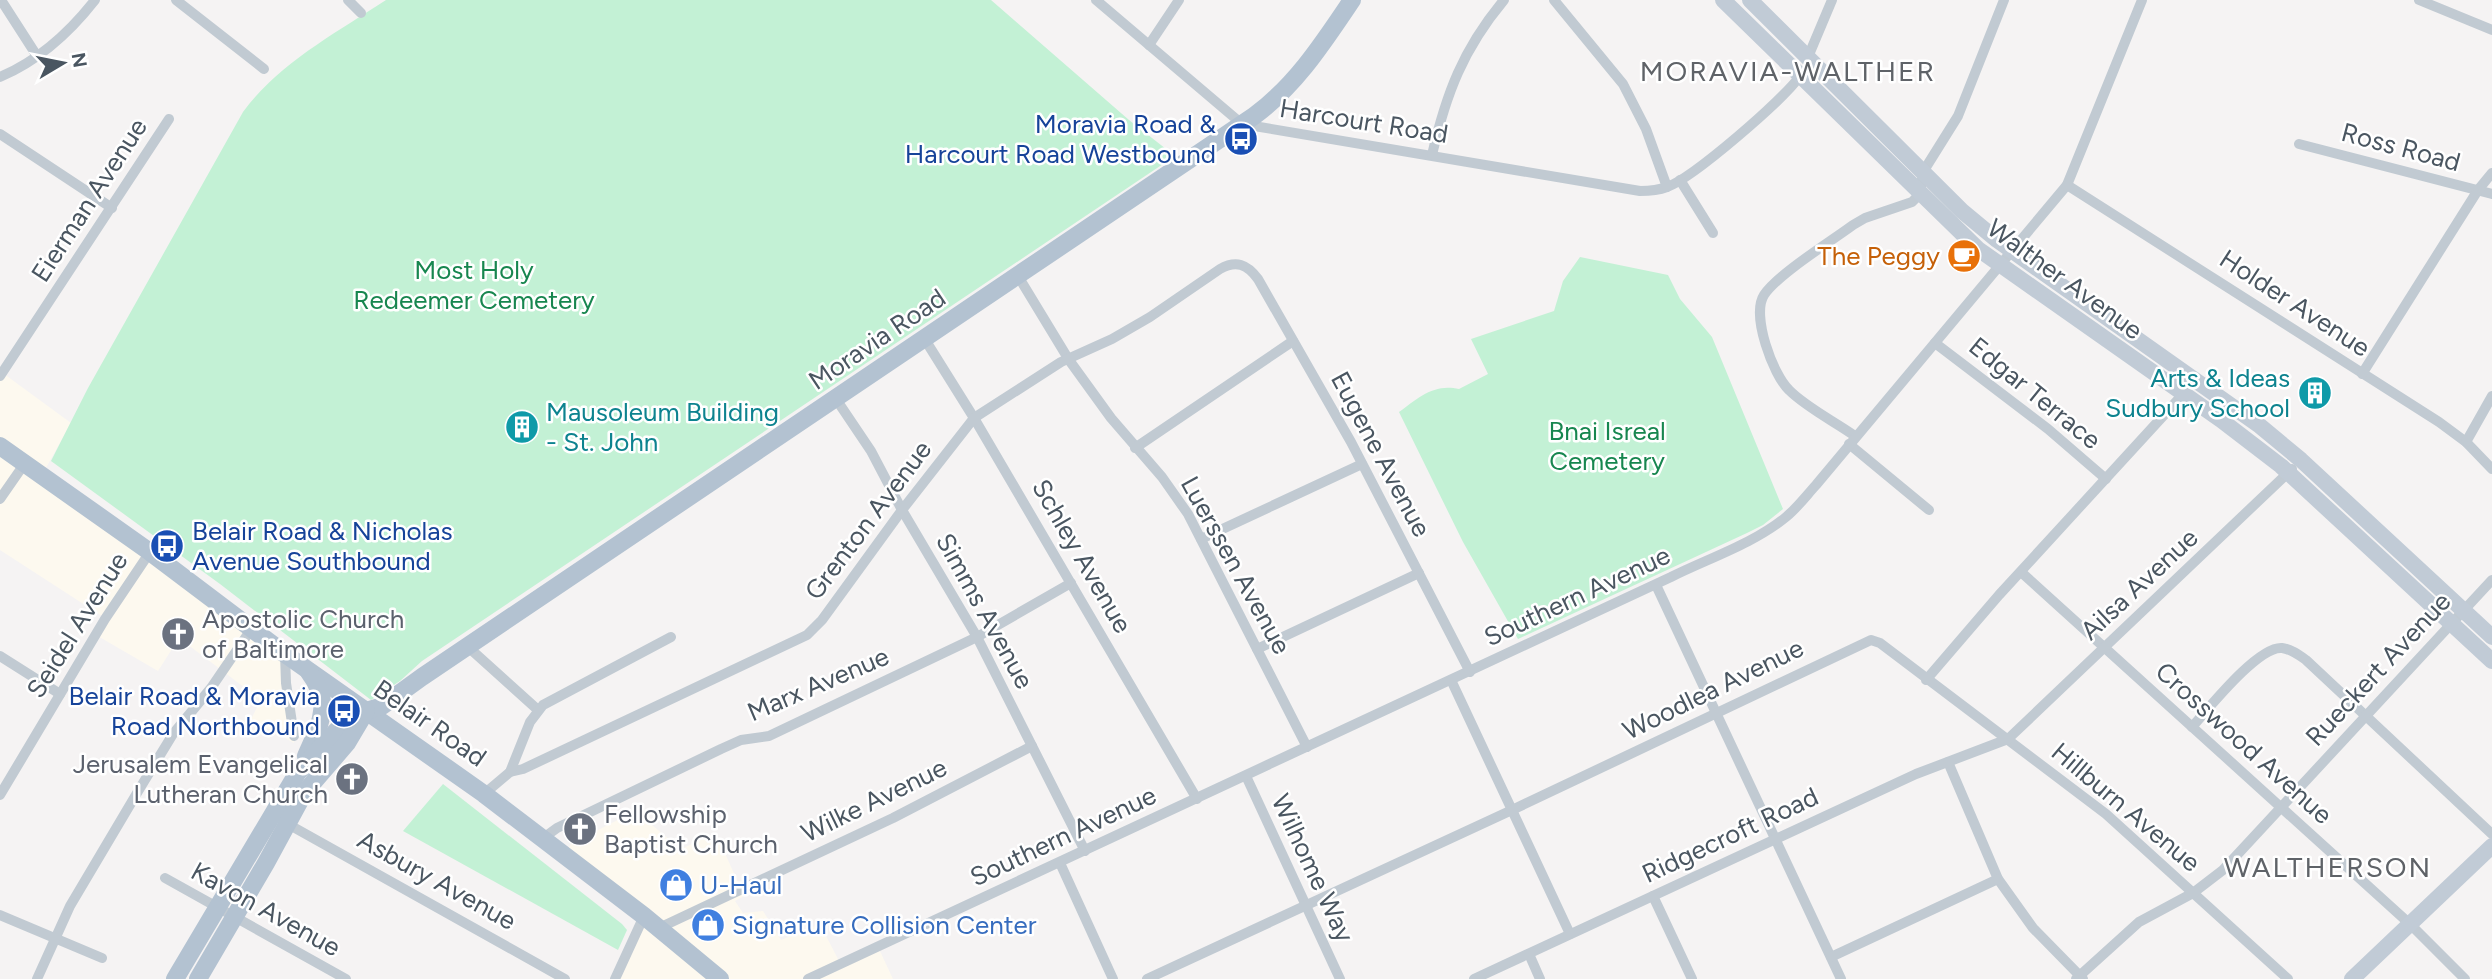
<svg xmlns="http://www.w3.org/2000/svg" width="2492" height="979" font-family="Figtree,sans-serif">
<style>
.commercial{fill:#fdf9ef}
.green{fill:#c3f1d5}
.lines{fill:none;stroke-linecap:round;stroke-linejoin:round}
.minor{stroke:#c1cad2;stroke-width:10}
.secondary{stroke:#c1cbd6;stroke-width:16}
.primary{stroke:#b3c2d1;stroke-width:18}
.labels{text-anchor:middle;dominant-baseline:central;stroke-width:5;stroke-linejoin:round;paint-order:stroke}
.street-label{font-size:26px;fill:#4a5661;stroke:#fff}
.transit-label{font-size:26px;fill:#164399;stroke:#fff;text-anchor:end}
.food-label{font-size:26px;fill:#c56008;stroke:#fff;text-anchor:end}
.park-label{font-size:26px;fill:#17864f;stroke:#fff}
.culture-label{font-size:26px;fill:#0d838f;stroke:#fff;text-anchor:end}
.worship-label{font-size:26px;fill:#5b616d;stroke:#fff;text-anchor:start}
.shop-label{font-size:26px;fill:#366cbe;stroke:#fff;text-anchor:start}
.neighbourhood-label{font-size:28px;letter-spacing:2px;fill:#5f6368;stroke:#fff}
</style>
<rect width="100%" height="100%" fill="#f5f3f3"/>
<g class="commercial">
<path d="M0 371 71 423 42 475 286 658 294 743 251 719 261 700 179 638 158 671 96 635 105 618 0 550Z"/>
<path d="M635 811 681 849 716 833 744 896 735 901 743 913 763 911 781 940 820 924 841 965 879 949 893 979H615L644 916 564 855 571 844Z"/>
</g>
<g class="green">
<path d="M386 0H991L1129 120 1175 156 422 661 400 681 371 700 220 584 51 461 88 388 243 112C279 63 336 33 386 0Z"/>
<path d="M1580 257 1668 275 1680 299 1712 337 1783 509 1763 525 1747 533 1518 639 1463 542 1399 412C1418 398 1434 383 1459 389L1488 374 1471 339 1554 311 1563 281Z"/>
<path d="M443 784 622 924 627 930 618 950 403 831Z"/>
</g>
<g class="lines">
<g class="minor">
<path d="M1 0 37 56"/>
<path d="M176 0 264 69"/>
<path d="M348 0 361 13"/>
<path d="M1096 0 1242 124 1640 191C1649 191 1659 190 1667 187 1693 178 1784 99 1800 76"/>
<path d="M1554 0 1623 84 1646 129 1667 187"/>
<path d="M2419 0 2492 30"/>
<path d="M1149 45 1179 0"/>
<path d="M1808 57 1832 0"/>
<path d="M0 77C38 61 70 32 95 0"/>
<path d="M0 134 112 208"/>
<path d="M2299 144 2492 194"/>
<path d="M1432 155C1446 94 1463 49 1504 0"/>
<path d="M1680 180 1713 233"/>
<path d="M2067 185 2439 422 2466 442 2492 469"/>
<path d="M1018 276 1069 360 1111 418 1162 477 1188 514 1307 747"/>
<path d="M924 338 974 418 1197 799"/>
<path d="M1935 343 2048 429 2106 479"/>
<path d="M2362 374 2478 190 2492 173"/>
<path d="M0 376 169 119"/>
<path d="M836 399 871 451 902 510 977 637 1085 851"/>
<path d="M1855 436C1834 421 1807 408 1789 390 1773 375 1751 315 1764 295 1778 274 1830 242 1853 225L1865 218 1912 202 1920 194 1923 172 1958 116 2004 0"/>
<path d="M2466 442 2492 396"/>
<path d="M1849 444 1929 510"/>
<path d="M1135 448 1293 341"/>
<path d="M0 499 25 463"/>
<path d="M1201 539 1362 464"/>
<path d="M2021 572 2411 925 2465 979"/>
<path d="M1656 585 1841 979"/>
<path d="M467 646 538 710"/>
<path d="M1257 649 1419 573"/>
<path d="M285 654 286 683 294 736"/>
<path d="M0 656 60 694"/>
<path d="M1451 680 1570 934"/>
<path d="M1926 680 1999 595 2186 391"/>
<path d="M2192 727C2209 708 2258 646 2282 648 2291 649 2299 655 2306 660L2492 834"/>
<path d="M1948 762 1998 879 2033 928 2083 979"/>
<path d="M510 772 523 769 807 635 822 620 902 510 974 418 1061 362 1112 339 1150 317 1220 269C1236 260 1247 264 1258 279L1351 442 1470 672"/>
<path d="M1246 776 1340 979"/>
<path d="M484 794 510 772 530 722 543 705 671 637"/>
<path d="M0 795 105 619 150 552"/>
<path d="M286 823 565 979"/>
<path d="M542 839 557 828 721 749 741 740 769 736 977 637 1071 583"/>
<path d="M1060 863 1113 979"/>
<path d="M165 878 346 979"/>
<path d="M1653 896 1692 979"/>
<path d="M0 915 102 958"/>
<path d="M659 928 893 818 1032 746"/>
<path d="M1529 954 1540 979"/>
<path d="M1831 957 1998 879"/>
<path d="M37 979 70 906 140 788 173 734 211 688 252 628"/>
<path d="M615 979 644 916"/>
<path d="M808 979 1671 577C1709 558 1753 544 1786 517 1797 508 1806 496 1816 485L2067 185 2142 0"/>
<path d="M1147 979 1512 810 1871 640 1880 643 2106 814 2288 979"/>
<path d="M1474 979 1916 774 2008 739 2292 469"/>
<path d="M2076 979 2139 922 2193 893 2223 870 2492 580"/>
</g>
<g class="secondary">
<path d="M1723 0 1978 249 2221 420 2281 466 2492 661"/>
<path d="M1750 0 1962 211 1997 240 2260 426 2301 460 2492 637"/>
<path d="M2352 979 2492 846"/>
</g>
<g class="primary">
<path d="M0 446 150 552 285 654 484 794 644 916 720 979"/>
<path d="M306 756C320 724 333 704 309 672"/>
<path d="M175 979 298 772 342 725 366 711 382 706 422 677 1254 116C1296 85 1323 43 1352 0"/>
<path d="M198 979 266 863 304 793 347 743 366 711"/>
</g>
</g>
<defs>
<g id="bus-disc" transform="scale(1.75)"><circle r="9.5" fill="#1a4fb4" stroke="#fff"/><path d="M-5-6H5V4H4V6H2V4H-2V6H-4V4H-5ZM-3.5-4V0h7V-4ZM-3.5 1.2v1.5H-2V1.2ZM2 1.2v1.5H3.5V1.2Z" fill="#fff"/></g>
<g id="cafe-disc" transform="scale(1.75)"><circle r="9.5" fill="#e8710a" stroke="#fff"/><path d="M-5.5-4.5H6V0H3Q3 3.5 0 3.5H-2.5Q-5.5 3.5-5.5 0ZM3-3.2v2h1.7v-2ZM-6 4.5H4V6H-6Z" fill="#fff"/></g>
<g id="building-disc" transform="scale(1.75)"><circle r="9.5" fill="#0f9aa8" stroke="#fff"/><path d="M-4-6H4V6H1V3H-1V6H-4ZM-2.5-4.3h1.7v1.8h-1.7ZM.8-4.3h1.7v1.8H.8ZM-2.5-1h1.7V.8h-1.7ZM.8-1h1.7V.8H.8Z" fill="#fff"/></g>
<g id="church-disc" transform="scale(1.75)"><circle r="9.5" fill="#6b7280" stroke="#fff"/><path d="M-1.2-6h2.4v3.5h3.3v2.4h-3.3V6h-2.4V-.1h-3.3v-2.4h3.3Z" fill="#fff"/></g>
<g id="shop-disc" transform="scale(1.75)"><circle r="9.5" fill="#3f7fe0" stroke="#fff"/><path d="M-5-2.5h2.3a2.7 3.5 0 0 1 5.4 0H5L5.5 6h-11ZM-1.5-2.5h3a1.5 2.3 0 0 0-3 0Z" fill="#fff"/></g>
</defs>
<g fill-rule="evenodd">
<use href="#bus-disc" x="1241" y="139"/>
<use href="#cafe-disc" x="1964" y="256"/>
<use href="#building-disc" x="2315" y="393"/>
<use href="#building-disc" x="522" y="427"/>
<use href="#bus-disc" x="167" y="546"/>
<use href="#church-disc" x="178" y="634"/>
<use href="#bus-disc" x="344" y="711"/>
<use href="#church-disc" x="352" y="779"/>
<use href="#church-disc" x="580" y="829"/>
<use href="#shop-disc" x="676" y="885"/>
<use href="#shop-disc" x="708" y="925"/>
</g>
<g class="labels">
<g class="street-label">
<text transform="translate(1364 121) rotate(9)">Harcourt Road</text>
<text transform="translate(2401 147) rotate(15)">Ross Road</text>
<text transform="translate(89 200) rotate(-57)">Eierman Avenue</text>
<text transform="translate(2065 279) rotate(36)">Walther Avenue</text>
<text transform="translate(2295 303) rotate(33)">Holder Avenue</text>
<text transform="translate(877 339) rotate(-34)">Moravia Road</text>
<text transform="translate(2035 393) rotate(39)">Edgar Terrace</text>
<text transform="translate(1381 454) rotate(62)">Eugene Avenue</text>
<text transform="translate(868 520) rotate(-53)">Grenton Avenue</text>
<text transform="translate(1082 556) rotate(60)">Schley Avenue</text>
<text transform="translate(1236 565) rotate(61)">Luerssen Avenue</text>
<text transform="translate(2139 584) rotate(-43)">Ailsa Avenue</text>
<text transform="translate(1577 596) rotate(-25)">Southern Avenue</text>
<text transform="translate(985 611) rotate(61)">Simms Avenue</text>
<text transform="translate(77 625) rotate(-58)">Seidel Avenue</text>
<text transform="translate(2378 669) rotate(-47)">Rueckert Avenue</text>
<text transform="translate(818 684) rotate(-23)">Marx Avenue</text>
<text transform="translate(1713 689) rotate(-26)">Woodlea Avenue</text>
<text transform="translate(430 723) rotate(35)">Belair Road</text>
<text transform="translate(2244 743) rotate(42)">Crosswood Avenue</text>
<text transform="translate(874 800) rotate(-26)">Wilke Avenue</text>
<text transform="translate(2126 807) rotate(40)">Hillburn Avenue</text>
<text transform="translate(1730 835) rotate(-25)">Ridgecroft Road</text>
<text transform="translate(1063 836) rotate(-25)">Southern Avenue</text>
<text transform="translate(1313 868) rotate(65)">Wilhome Way</text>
<text transform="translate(437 880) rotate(29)">Asbury Avenue</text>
<text transform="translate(266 909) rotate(29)">Kavon Avenue</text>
</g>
<g class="transit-label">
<text x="1216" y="124">Moravia Road &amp;<tspan x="1216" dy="30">Harcourt Road Westbound</tspan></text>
<text x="192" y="531" text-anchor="start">Belair Road &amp; Nicholas<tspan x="192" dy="30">Avenue Southbound</tspan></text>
<text x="320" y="696">Belair Road &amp; Moravia<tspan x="320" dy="30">Road Northbound</tspan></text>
</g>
<g class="food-label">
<text x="1940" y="256">The Peggy</text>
</g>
<g class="park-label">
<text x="474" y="270">Most Holy<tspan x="474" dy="30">Redeemer Cemetery</tspan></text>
<text x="1607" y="431">Bnai Isreal<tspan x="1607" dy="30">Cemetery</tspan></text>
</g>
<g class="culture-label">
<text x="2290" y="378">Arts &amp; Ideas<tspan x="2290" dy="30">Sudbury School</tspan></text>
<text x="546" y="412" text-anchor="start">Mausoleum Building<tspan x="546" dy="30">- St. John</tspan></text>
</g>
<g class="worship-label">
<text x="202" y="619">Apostolic Church<tspan x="202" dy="30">of Baltimore</tspan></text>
<text x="328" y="764" text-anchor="end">Jerusalem Evangelical<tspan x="328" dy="30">Lutheran Church</tspan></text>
<text x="604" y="814">Fellowship<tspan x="604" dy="30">Baptist Church</tspan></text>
</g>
<g class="shop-label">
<text x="700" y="885">U-Haul</text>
<text x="732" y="925">Signature Collision Center</text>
</g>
<g class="neighbourhood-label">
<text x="1788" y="71">MORAVIA-WALTHER</text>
<text x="2328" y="867">WALTHERSON</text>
</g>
</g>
<g transform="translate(63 63) rotate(80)" stroke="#ffffff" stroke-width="5" paint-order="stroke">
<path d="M0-5L12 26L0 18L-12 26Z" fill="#4a5661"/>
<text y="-10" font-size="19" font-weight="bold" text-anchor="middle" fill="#4a5661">N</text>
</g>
</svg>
